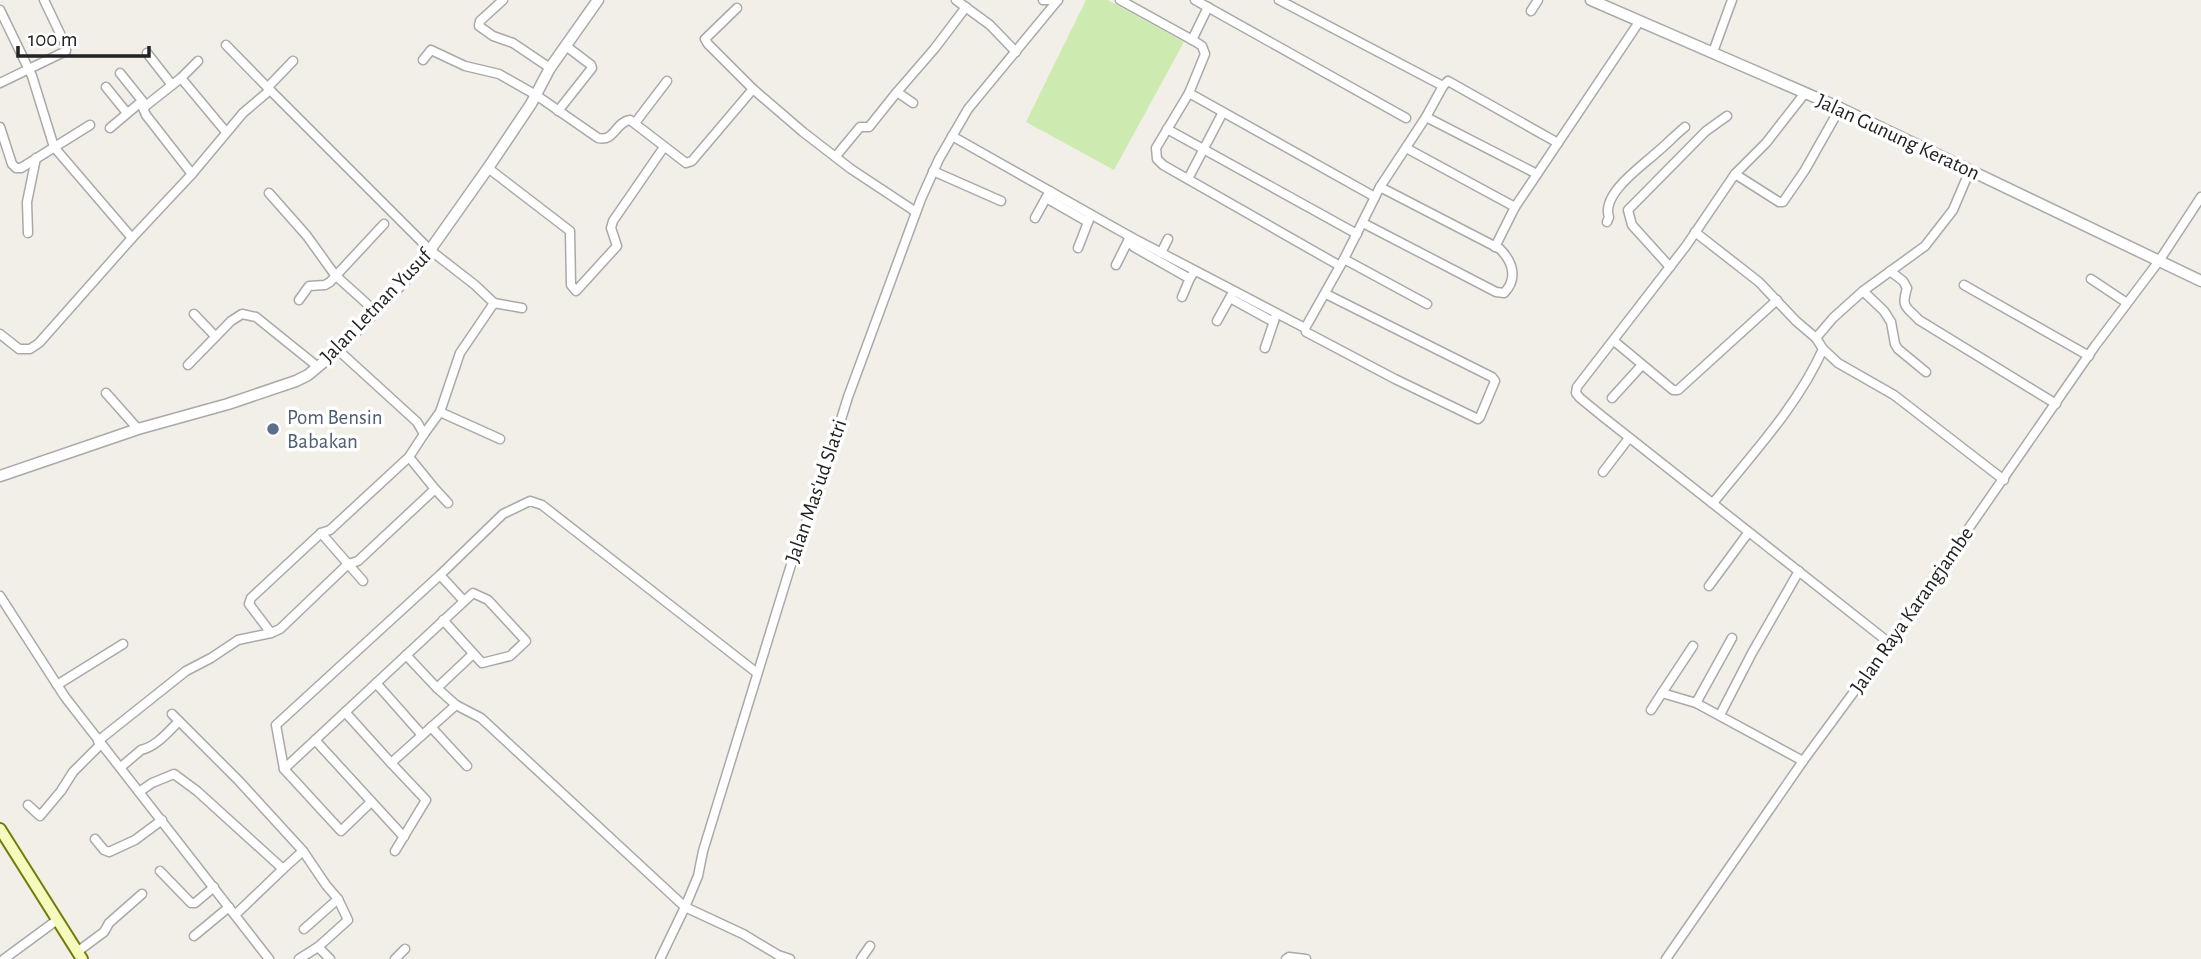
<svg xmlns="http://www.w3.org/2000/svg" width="2201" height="959" font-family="'Alegreya Sans',sans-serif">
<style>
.grass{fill:#cdebb0}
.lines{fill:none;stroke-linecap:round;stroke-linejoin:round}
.minor-casing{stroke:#a9a9a9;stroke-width:11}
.tertiary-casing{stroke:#a9a9a9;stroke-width:13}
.secondary-casing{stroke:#707d05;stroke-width:14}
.minor{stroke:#fff;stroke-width:8}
.tertiary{stroke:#fff;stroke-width:10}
.secondary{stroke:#f7fabf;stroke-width:10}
.service-dot{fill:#5c6f8a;stroke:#fff;stroke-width:2.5}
.labels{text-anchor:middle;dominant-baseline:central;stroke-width:7;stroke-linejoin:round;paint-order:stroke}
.street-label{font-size:21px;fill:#222;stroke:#fff}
.service-label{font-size:21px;fill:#4e5e75;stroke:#fff;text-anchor:start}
</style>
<rect width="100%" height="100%" fill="#f2efe9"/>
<path class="grass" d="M1086 0H1108L1184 42 1114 170 1026 122Z"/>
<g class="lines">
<g class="minor-casing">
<g id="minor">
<path d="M503 0 480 21 479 26 493 36 513 43 550 68"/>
<path d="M956 0 990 25 1016 52"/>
<path d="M1043 0H1058"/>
<path d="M1120 0 1196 42 1202 46 1205 54 1189 93 1156 148 1157 159 1163 165 1340 266"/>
<path d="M1195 0 1406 118"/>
<path d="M1279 0 1443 86 1426 117 1380 187 1344 259 1308 323 1305 328 1306 332 1395 379 1478 419 1480 417 1495 381 1492 377 1326 294"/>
<path d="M737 8 705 39 708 44 753 89"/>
<path d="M0 10 32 76 54 147 132 238"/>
<path d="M1531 11 1538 0"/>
<path d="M1192 40 1208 7"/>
<path d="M226 45 270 90"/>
<path d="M1713 52 1732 0"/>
<path d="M147 53 172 85"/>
<path d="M423 60 431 50 465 66 499 74 536 95 598 138C615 142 615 122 630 120L686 163 692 161 753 89 803 132 851 169 916 212"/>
<path d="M120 73 144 103"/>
<path d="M181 78 198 61"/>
<path d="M0 83 66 51V46L44 0"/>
<path d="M1443 86 1448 81 1558 143"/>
<path d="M106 87 127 113"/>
<path d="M268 87 293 61"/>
<path d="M897 92 935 48 966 7"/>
<path d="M1189 93 1375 197"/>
<path d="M1805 93 1766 143 1735 174 1686 246 1577 387 1576 393 1580 398 1602 416 1892 645"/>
<path d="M558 111 592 68 591 65 566 46"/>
<path d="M1426 117 1537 174"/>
<path d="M635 123 667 81"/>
<path d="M0 127 12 164 16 168H21L90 125"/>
<path d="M110 128 142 101"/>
<path d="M1167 129 1357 234"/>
<path d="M952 136 1131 237 1305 328"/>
<path d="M1406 148 1515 207"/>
<path d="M836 156 860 127H869L897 92 913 103"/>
<path d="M488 168 570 231 571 285 576 291 617 246 611 228 613 221 664 147"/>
<path d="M933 171 1001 201"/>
<path d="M192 174 146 115 143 108 181 78 226 132"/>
<path d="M1735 174 1779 202H1783L1805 170 1840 108"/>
<path d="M1188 179 1223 112"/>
<path d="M1050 191 1046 198 1088 222"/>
<path d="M269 193 307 236 335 275 375 311"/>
<path d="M1035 218 1046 198"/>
<path d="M1607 222 1609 217C1601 194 1642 166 1656 153 1666 145 1675 135 1685 127"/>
<path d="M1363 223 1496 292 1504 293C1518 279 1513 262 1500 249L1380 187"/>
<path d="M1695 232 1759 282 1796 321 1816 338"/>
<path d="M28 233 27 202 36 158"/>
<path d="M1131 237 1128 241 1134 247 1185 276 1190 278 1195 271"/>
<path d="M1495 247 1515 207 1639 22"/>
<path d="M1078 248 1090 217"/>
<path d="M1161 253 1168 239"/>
<path d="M1344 259 1427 304"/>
<path d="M1116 265 1128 241"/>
<path d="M1670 267 1632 225 1628 210 1706 131 1727 116"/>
<path d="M1890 271 1903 281 1907 288C1901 308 1906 306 1919 320L2056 404"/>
<path d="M2091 279 2127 303"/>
<path d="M1964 285 2089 356"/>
<path d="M1863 291 1884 311 1891 322 1895 344 1898 349 1926 372"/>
<path d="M1182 297 1190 278"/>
<path d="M1230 298 1270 320 1274 321 1276 314"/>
<path d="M299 300 309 286 325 285 330 282 384 224"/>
<path d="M194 314 215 336"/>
<path d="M1217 321 1232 294"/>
<path d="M0 334 19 349H30L39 343 132 238 192 174 243 113 270 90 430 250 475 285 494 303"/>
<path d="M1614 341 1673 390H1678L1777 300"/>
<path d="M1265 348 1274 321"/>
<path d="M1823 349 1838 363 1894 395 2004 480"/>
<path d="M188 365 231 321 242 314 256 317 318 367"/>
<path d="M106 393 138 429"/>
<path d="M1612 398 1642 365"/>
<path d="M440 412 500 439"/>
<path d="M424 434 440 412 460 353 494 303 522 308"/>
<path d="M1603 472 1629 438"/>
<path d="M435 489 448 503"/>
<path d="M1713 503C1752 454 1797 407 1823 349L1816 338 1833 318 1863 291 1925 246 1953 210 1970 170"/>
<path d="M321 533 363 581"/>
<path d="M440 575 464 601"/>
<path d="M1709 586 1748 533"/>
<path d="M0 596 65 697 269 959"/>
<path d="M271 633 249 604 251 598 321 533 330 530 409 457 424 434 417 422 338 350"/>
<path d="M1732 638 1696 703 1803 761"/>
<path d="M1693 646 1662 693 1696 703"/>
<path d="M406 655 437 688 456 705 481 718 685 907 660 959"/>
<path d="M376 683 422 735"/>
<path d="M57 685 123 644"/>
<path d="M437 688 473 654"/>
<path d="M1651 710 1662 693"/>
<path d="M345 712 391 763"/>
<path d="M172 714 239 781 303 851 326 885 338 899 348 920 318 947 299 959"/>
<path d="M1720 715 1752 653 1799 571"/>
<path d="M431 727 467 766"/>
<path d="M315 740 404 837"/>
<path d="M98 741 186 671 211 658 238 640 271 633 280 629 348 564 358 561 435 489 409 457"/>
<path d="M121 767 141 750C156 747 169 731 179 721"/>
<path d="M284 769 473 593 488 600 526 641 510 656 482 663 443 620"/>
<path d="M139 792 152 783 174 774 197 791 283 869 303 851"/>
<path d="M371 802 341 831 284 769 276 725 440 575 503 514 530 501 542 505 757 673"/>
<path d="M28 805 40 816 61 791 73 772 101 744"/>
<path d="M95 839 104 850 109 852 135 840 162 820"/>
<path d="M395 851 426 800 391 763 456 705"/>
<path d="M160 871 191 903H195L214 887"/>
<path d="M236 914 283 869"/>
<path d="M304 929 338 899"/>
<path d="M194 936 229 907"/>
<path d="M318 947 330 959"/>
<path d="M77 952 104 932 109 923 142 894"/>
<path d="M4 959 57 920"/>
<path d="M395 959 405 949"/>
<path d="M790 959 778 955 743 934 685 907 698 876 703 851 794 555 823 477 848 397 921 199 939 159 968 109 1058 0"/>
<path d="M861 959 870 946"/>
<path d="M1286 959 1289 957 1306 959"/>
<path d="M1666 959 1803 761 1856 689 1892 645 1910 613 2095 346 2159 261 2201 197"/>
</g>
</g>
<g class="tertiary-casing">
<g id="tertiary">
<path d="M1591 0 1840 108 2201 281"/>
<path d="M0 476 138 429 228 404 296 381 308 375 338 350 409 276 430 250 488 168 531 104 550 68 598 0"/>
</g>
</g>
<g class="secondary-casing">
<path id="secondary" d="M0 829 82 959"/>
</g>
<use href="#minor" class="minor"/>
<use href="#tertiary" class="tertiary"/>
<use href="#secondary" class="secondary"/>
</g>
<circle class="service-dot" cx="273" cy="429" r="7"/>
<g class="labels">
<g class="street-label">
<text transform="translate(1898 137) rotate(25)">Jalan Gunung Keraton</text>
<text transform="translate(376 306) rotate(-46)">Jalan Letnan Yusuf</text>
<text transform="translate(816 491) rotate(-71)">Jalan Mas'ud Slatri</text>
<text transform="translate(1912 610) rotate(-55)">Jalan Raya Karangjambe</text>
</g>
<g class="service-label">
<text x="287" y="417">Pom Bensin<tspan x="287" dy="24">Babakan</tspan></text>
</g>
</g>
<path d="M18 46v10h131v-10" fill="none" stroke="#222222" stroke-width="3.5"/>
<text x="28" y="46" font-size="21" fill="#222222" stroke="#ffffff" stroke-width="5" paint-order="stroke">100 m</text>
</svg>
